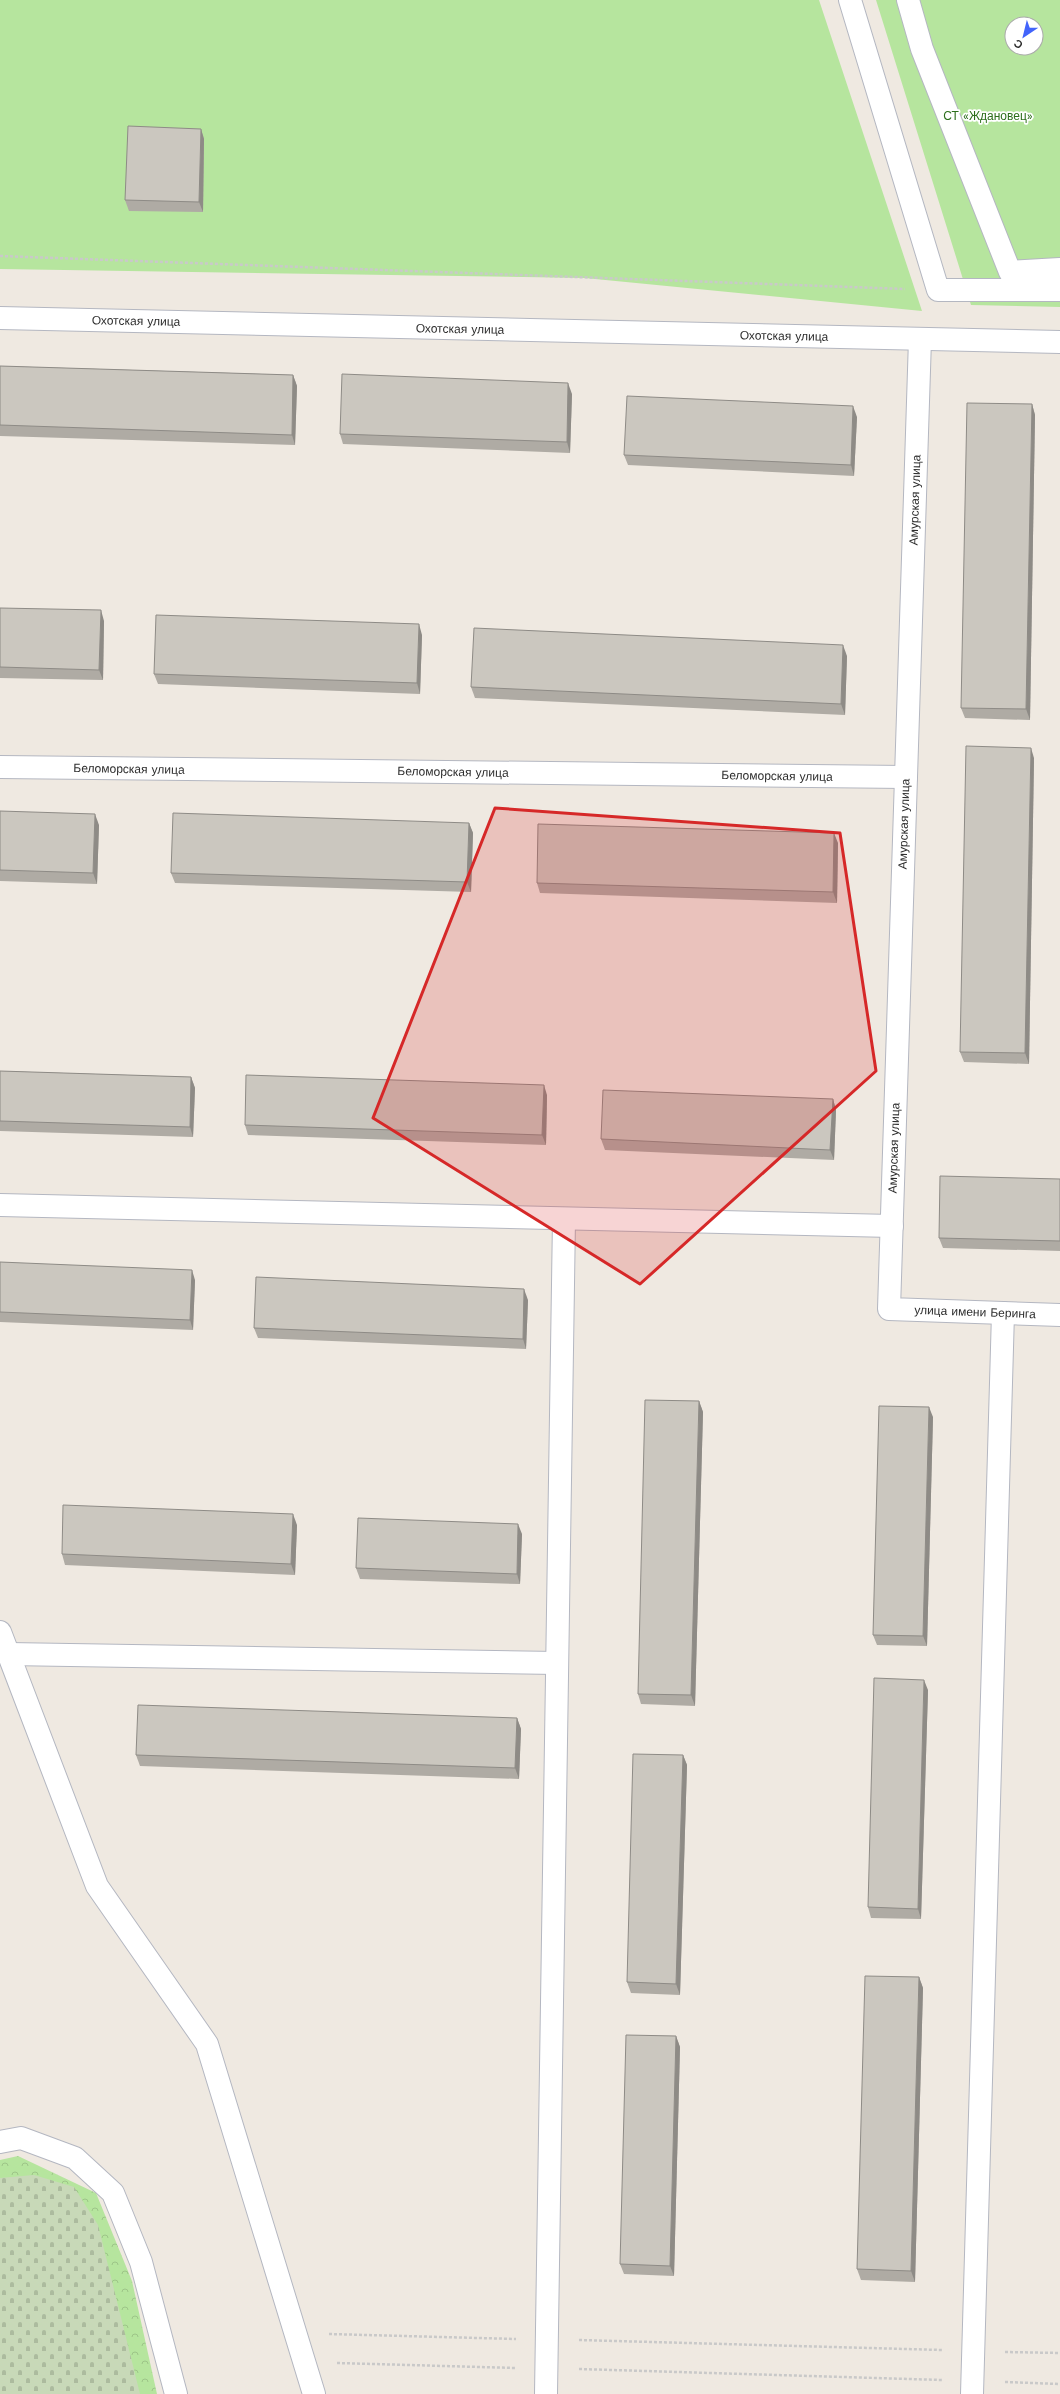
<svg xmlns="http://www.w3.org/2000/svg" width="1060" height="2394" font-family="'Work Sans',sans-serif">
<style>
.forest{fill:url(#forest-crowns)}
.cemetery{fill:url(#cemetery-stones)}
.garden{fill:#b6e59e;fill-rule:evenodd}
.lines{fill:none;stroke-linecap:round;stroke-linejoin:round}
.minor-casing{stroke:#b4b7c1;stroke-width:24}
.path{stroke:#c9c9c9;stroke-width:2.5;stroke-dasharray:3 2;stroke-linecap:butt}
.minor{stroke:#fff;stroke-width:22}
.wall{fill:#afaba4}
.shaded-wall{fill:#8e8b86}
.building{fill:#cbc7bf;stroke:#8e8b86}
.marked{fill:#d62828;fill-opacity:0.2;stroke:#d62828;stroke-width:3;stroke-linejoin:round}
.labels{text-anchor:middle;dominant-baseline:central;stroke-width:3.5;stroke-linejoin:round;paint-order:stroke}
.park-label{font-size:12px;fill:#2c6e1b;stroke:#fff}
.street-label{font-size:12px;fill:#2e2e2e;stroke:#fff}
</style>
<defs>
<pattern id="forest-crowns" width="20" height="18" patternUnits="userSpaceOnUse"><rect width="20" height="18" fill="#b6e59e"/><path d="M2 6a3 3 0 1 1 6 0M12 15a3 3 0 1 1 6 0" fill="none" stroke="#9dc588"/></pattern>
<pattern id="cemetery-stones" width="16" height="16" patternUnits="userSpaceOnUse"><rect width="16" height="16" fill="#c8d9b8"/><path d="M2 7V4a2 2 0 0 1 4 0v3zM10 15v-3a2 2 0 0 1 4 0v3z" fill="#acbb9e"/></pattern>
</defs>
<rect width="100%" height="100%" fill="#efe9e1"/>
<path class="forest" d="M18 2156 96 2193 132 2281 157 2394H0V2160Z"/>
<path class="cemetery" d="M34 2175 74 2187 98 2225 140 2394H0V2178Z"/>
<g class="garden">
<path d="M0 0H819L922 311 585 278 0 269Z"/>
<path d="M876 0H1060V307L971 305ZM1012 24H1036V48H1012Z"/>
</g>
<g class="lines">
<g class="minor-casing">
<g id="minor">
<path d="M850 0 938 290H1060"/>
<path d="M908 0 922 49 1010 272 1060 269"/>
<path d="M0 318 1060 342"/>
<path d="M920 339 889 1309 1060 1315"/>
<path d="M0 767 906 777"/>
<path d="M0 1205 892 1226"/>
<path d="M0 1632 97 1886 207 2044 314 2394"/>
<path d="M8 1654 557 1663"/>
<path d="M0 2142 21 2138 75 2158 113 2193 141 2262 176 2394"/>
<path d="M546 2394 564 1219"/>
<path d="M972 2394 1003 1313"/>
</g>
</g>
<g class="path">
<path d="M0 256 905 289"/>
<path d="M329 2334 516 2339"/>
<path d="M579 2340 942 2350"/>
<path d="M1005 2352 1060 2353"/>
<path d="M337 2363 516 2368"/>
<path d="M579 2369 942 2380"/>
<path d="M1005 2382 1060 2384"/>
</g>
<use href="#minor" class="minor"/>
</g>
<g class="wall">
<path d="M201 129 204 139 203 212 129 211 125 200Z"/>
<path d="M0 366 293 375 297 386 295 445 0 436Z"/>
<path d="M572 394 570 453 343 444 340 434Z"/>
<path d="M1032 404 1035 415 1030 720 965 718 961 708Z"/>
<path d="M857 417 854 476 628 465 624 455Z"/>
<path d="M0 608 104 621 103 680 0 678Z"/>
<path d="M422 635 420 694 158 684 154 674Z"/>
<path d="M847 656 845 715 475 698 471 687Z"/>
<path d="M1034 758 1029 1064 964 1062 960 1052Z"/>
<path d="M0 811 99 825 97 884 0 881Z"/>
<path d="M469 823 473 833 471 892 175 883 171 873Z"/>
<path d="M838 843 837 903 540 893 537 883Z"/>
<path d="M0 1071 191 1077 195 1088 193 1137 0 1131Z"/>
<path d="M547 1095 546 1145 248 1135 245 1125Z"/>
<path d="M833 1099 836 1110 834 1160 605 1150 601 1139Z"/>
<path d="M1060 1179V1251L943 1248 939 1238Z"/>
<path d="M0 1262 195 1280 193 1330 0 1322Z"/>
<path d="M528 1300 526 1349 258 1338 254 1328Z"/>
<path d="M699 1401 703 1412 695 1706 641 1704 638 1694Z"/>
<path d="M933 1417 927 1646 877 1645 873 1635Z"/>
<path d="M297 1525 295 1575 65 1565 62 1554Z"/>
<path d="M522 1534 520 1584 360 1579 356 1568Z"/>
<path d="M928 1690 921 1919 871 1918 868 1907Z"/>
<path d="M517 1718 521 1729 519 1779 140 1766 136 1755Z"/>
<path d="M683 1755 687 1765 680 1995 631 1993 627 1982Z"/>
<path d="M919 1977 923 1988 915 2282 861 2280 857 2269Z"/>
<path d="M676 2036 680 2047 674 2276 624 2274 620 2264Z"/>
</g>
<g class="shaded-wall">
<path d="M201 129 204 139 203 212 199 202Z"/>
<path d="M293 375 297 386 295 445 292 435Z"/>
<path d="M568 383 572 394 570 453 567 442Z"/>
<path d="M1032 404 1035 415 1030 720 1026 709Z"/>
<path d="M853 406 857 417 854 476 851 465Z"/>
<path d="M101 610 104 621 103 680 99 670Z"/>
<path d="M419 624 422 635 420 694 417 683Z"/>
<path d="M843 645 847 656 845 715 841 704Z"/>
<path d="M1031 748 1034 758 1029 1064 1025 1053Z"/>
<path d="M95 814 99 825 97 884 93 873Z"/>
<path d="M469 823 473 833 471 892 467 882Z"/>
<path d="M834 833 838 843 837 903 833 892Z"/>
<path d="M191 1077 195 1088 193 1137 190 1127Z"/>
<path d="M544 1085 547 1095 546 1145 542 1135Z"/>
<path d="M833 1099 836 1110 834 1160 830 1150Z"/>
<path d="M192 1270 195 1280 193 1330 190 1320Z"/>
<path d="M524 1289 528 1300 526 1349 523 1339Z"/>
<path d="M699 1401 703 1412 695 1706 691 1695Z"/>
<path d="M929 1407 933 1417 927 1646 923 1636Z"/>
<path d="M293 1514 297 1525 295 1575 291 1564Z"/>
<path d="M518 1524 522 1534 520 1584 517 1574Z"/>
<path d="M924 1680 928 1690 921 1919 918 1909Z"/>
<path d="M517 1718 521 1729 519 1779 515 1768Z"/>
<path d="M683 1755 687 1765 680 1995 676 1984Z"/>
<path d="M919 1977 923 1988 915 2282 911 2271Z"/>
<path d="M676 2036 680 2047 674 2276 670 2266Z"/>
</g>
<g class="building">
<path d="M128 126 201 129 199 202 125 200Z"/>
<path d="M0 366 293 375 292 435 0 425Z"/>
<path d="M342 374 568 383 567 442 340 434Z"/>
<path d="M627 396 853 406 851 465 624 455Z"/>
<path d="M967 403 1032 404 1026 709 961 708Z"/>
<path d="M0 608 101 610 99 670 0 667Z"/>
<path d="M156 615 419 624 417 683 154 674Z"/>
<path d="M474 628 843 645 841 704 471 687Z"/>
<path d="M966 746 1031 748 1025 1053 960 1052Z"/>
<path d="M0 811 95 814 93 873 0 870Z"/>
<path d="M173 813 469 823 467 882 171 873Z"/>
<path d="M538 824 834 833 833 892 537 883Z"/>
<path d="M0 1071 191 1077 190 1127 0 1121Z"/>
<path d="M246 1075 544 1085 542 1135 245 1125Z"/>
<path d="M603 1090 833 1099 830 1150 601 1139Z"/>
<path d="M940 1176 1060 1179V1241L939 1238Z"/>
<path d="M0 1262 192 1270 190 1320 0 1312Z"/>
<path d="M256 1277 524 1289 523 1339 254 1328Z"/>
<path d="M645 1400 699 1401 691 1695 638 1694Z"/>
<path d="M879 1406 929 1407 923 1636 873 1635Z"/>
<path d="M63 1505 293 1514 291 1564 62 1554Z"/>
<path d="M358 1518 518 1524 517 1574 356 1568Z"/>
<path d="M874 1678 924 1680 918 1909 868 1907Z"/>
<path d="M138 1705 517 1718 515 1768 136 1755Z"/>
<path d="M633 1754 683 1755 676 1984 627 1982Z"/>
<path d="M865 1976 919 1977 911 2271 857 2269Z"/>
<path d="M626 2035 676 2036 670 2266 620 2264Z"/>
</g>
<path class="marked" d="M495 808 840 833 876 1071 640 1284 373 1118Z"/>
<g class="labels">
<g class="park-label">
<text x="988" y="116">СТ «Ждановец»</text>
</g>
<g class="street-label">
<text transform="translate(136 321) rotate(1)">Охотская улица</text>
<text transform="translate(460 329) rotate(1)">Охотская улица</text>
<text transform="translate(784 336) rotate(1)">Охотская улица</text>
<text transform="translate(915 500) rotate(-88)">Амурская улица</text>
<text transform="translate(129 769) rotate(1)">Беломорская улица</text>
<text transform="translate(453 772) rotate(1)">Беломорская улица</text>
<text transform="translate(777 776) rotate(1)">Беломорская улица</text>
<text transform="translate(904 824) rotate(-88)">Амурская улица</text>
<text transform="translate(894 1148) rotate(-88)">Амурская улица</text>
<text transform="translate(975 1312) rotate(2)">улица имени Беринга</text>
</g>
</g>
<g transform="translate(1024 36) rotate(215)"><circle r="19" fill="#ffffff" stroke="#ababab"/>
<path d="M0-3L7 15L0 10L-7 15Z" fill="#4264fb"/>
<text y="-6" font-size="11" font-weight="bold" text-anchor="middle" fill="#2e2e2e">С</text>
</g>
</svg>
